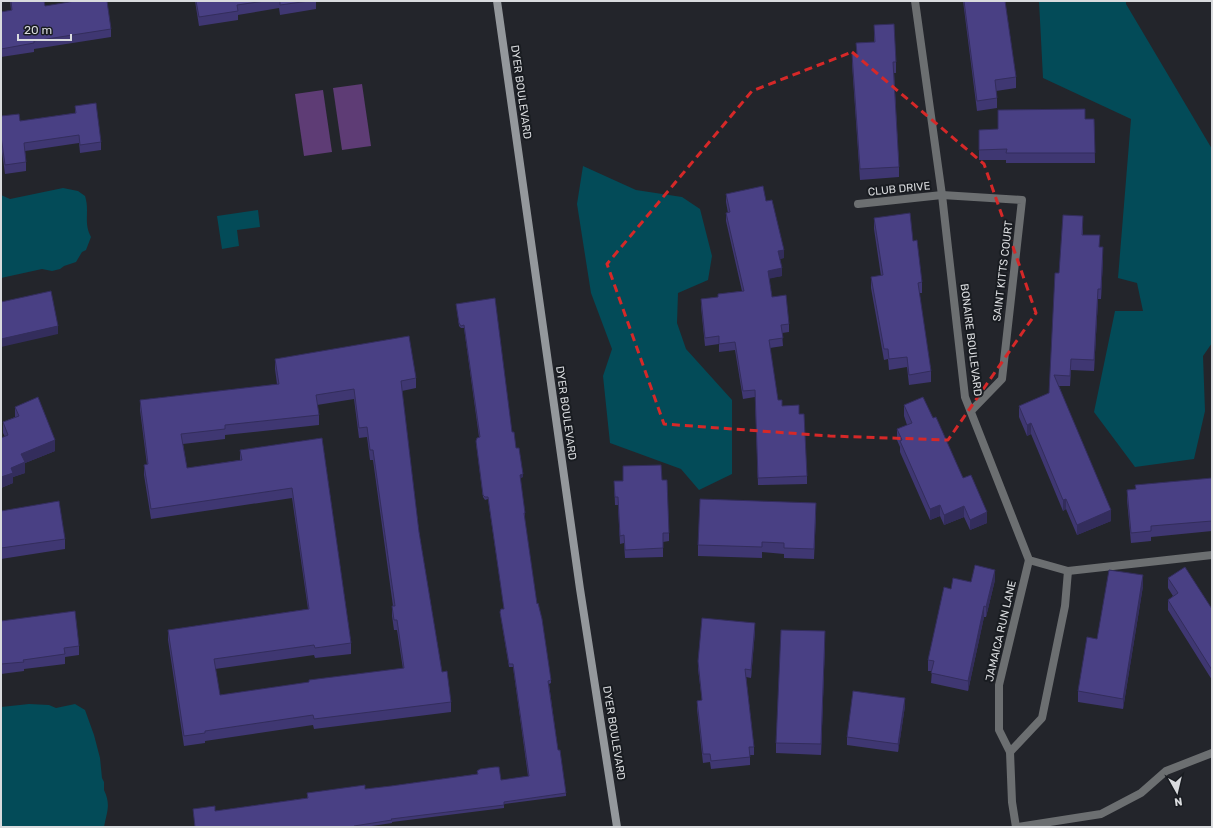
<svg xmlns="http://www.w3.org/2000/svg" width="1213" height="828" font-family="Rubik,sans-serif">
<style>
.pitch{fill:#5e3c75}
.water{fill:#034b58}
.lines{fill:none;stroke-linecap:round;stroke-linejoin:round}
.street{stroke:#6c6f71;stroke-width:8}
.secondary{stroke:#94989c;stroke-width:8}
.wall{fill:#3f3772;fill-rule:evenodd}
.shaded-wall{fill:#332d5c}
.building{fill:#494084;stroke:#332d5c;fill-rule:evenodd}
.marked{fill:none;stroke:#d62828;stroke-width:3;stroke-dasharray:8 5;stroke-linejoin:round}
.labels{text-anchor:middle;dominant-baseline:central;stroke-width:4;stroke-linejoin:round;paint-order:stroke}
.street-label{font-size:11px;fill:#d9dbde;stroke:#191c21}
</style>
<rect width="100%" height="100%" fill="#23252b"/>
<g class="pitch">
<path d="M362 84 371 146 342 150 333 88Z"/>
<path d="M323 90 332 152 304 156 295 94Z"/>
</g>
<g class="water">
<path d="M1039 1H1126V4L1212 149V343L1203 356 1205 411 1194 459 1135 467 1094 412 1115 311H1143L1137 283 1118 278 1131 119 1043 78Z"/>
<path d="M583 166 636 190 682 197 700 209 712 256 708 280 678 293 677 323 686 349 732 400V474L699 490 681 469 610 443 603 376 612 349 591 293 577 204Z"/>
<path d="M63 188 78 191 85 196C90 211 83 223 91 237L86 250 82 252 76 262 64 266 60 269 52 271 42 269 1 278V195L10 199Z"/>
<path d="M258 210 260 227 237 230 239 246 222 249 217 216Z"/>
<path d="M29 704 49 705 56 708 75 704 85 710 94 735 100 758 102 778 104 782V790C111 805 107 811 104 827H1V707Z"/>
</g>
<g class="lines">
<g class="street">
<path d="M915 1 942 195 965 397 1029 560 1068 571 1212 555"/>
<path d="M858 204 942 195 1022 200 1002 379 971 411"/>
<path d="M1010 752 999 730V685L1029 560"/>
<path d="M1016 827 1012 802 1010 752 1042 718 1065 606 1068 571"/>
<path d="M1018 827 1101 814 1141 793 1166 771 1212 753"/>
</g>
<path class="secondary" d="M497 1 580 589 617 827"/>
</g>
<g class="wall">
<path d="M10 1H44L45 6 111 29V37L34 49V52L1 57V12L11 10Z"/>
<path d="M195 1H316V9L280 15 279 8 238 15V20L199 26Z"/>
<path d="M963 1H1005L1016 77V88L996 91 997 98V108L977 111Z"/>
<path d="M874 25 896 62V73H894L899 167V177L860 180 852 64V54H857L856 43 874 42Z"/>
<path d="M75 106 101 142V150L80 153 79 143 25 151 26 162V171L5 174 1 144V116L20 121 75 113Z"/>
<path d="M1085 119H1094L1095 163H1006V160H979V130L998 129Z"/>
<path d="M726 194 766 201 784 258 779 259 782 276 769 278 772 297 789 324V332L782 333 783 346 770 348 778 400 782 406 799 414 807 476V484L758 485 755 397 743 399 735 350 719 352V344L705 346 701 307V299L718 297V294L742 291 726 221V213H728L726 202Z"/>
<path d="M874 218 913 241 922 282V293H919L931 371V382L909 385 907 367 889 370 888 359 884 360 871 288V277L881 276 874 229Z"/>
<path d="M1083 227V235L1100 247 1103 258 1101 299H1098L1094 371 1071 370 1070 386H1059L1111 521 1077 535 1066 509 1063 511 1031 434 1027 436 1019 417V406L1049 393 1059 273Z"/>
<path d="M456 304 512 432 523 477 520 478 525 513V516H524L537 604 551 680V683L549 684 558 750 566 793V796L504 804V808L392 822V823L365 827H195L193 809 215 811 307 798V793L365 789 391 786 477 774V771L501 780 528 776 513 667H509L503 631 500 612 504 609 488 499 485 500 483 497 476 443V441L479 437 464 328H461L459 326Z"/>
<path d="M275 359 416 378V388L402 391 419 532 442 672 451 702V712L314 729 313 725 205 741V743L184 746 168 640V630L308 609 292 498 151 519 144 475V465H147L140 410V400L277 384 275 369ZM354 399 359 438 367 437 370 460H373L393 606H392V616L394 630H397L403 669 220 695 215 669 314 655 315 658 351 654V643L322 438 240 450V460L187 468 183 444 225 439V435L319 425V415L317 405Z"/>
<path d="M904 405 933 418 963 478 987 523 970 530 964 517 944 525 940 516 930 520 900 452V447L897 440V429L907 425 904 416Z"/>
<path d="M15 407 55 451 25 463V473L13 477V483L1 488V438L5 437 3 433V422L15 417Z"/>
<path d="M1212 478V531L1151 537V541L1131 543 1127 500V490L1135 489Z"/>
<path d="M662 480 669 533V541L663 542V557L625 558 624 543 620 544 618 505H615L614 481Z"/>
<path d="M1 511 65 539V549L1 559Z"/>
<path d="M816 514 814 559 784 558V554L762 552V558L698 556V545Z"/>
<path d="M1168 578 1212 609V680L1168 610V600L1173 596 1168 588Z"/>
<path d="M995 580 986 617H984L968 691 931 683 932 671H928V660L951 589 971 582Z"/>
<path d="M1143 586 1123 709 1078 702V691L1097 639Z"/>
<path d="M1 621 79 646V655L65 657V664L24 669V671L1 674Z"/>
<path d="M755 631 751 678 746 677 754 747V755H750V765L711 769 710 762 703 763 697 709V701L702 700 698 669V661Z"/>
<path d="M825 642 821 755 776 753V743Z"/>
<path d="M905 706 898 752 847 745V737Z"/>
</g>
<g class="shaded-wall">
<path d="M1103 247V258L1101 299V289Z"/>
<path d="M784 250V258L778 259V251Z"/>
<path d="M782 268V276L768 279V271Z"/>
<path d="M1098 289V299L1094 371V360Z"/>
<path d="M58 326V334L1 347V339Z"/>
<path d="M1031 423V434L1027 436V425Z"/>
<path d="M55 440V451L25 463V473L13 477V483L1 488V477L11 468 21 454Z"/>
<path d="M523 474V477L520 478V475Z"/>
<path d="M1066 499V509L1063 511V500Z"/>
<path d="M940 505V516L930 520V509Z"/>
<path d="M964 506V517L944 525V515Z"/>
<path d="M1111 510V521L1077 535V525Z"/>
<path d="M987 512V523L970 530V520Z"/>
<path d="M995 570V580L986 617V607Z"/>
<path d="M1143 575V586L1123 709V699Z"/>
<path d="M984 606V617L968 691V681Z"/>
<path d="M755 623V631L751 678V670Z"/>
<path d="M825 631V642L821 755V744Z"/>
<path d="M905 698V706L898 752V744Z"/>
</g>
<g class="building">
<path d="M11 1H44L45 6 75 1H107L111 29 34 41V43L1 49V12L12 10Z"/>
<path d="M196 1H265L237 5 238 11 199 17Z"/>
<path d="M280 1H309L280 5Z"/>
<path d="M964 1H1005L1016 77 995 80 997 98 977 101Z"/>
<path d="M894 24 896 62H893L899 167 860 169 852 54H857L856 43 875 42 874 25Z"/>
<path d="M96 103 101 142 80 145 79 135 24 143 26 162 5 165 1 136V116L19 114 20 121 76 113 75 106Z"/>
<path d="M1085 109V119H1094L1095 153H1006L1007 149 979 150V130L998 129V110Z"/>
<path d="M763 186 766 201 772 200 784 250 778 251 782 268 768 271 772 297 786 295 789 324 781 325 783 338 769 340 778 400H782V406L799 405V414H804L807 476 758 478 755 390 743 391 735 342 719 344V336L705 338 701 299 718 297V294L744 291 726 213 730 212 726 194Z"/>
<path d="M910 213 913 241 917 240 922 282 918 283 931 371 909 375 907 357 889 359 888 349H884L871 277 883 275 874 218Z"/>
<path d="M1063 215 1083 216 1082 235H1100L1099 247H1103L1101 289H1098L1094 360 1071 359 1070 376 1054 375 1111 510 1077 525 1066 499 1063 500 1031 423 1027 425 1019 406 1049 393 1055 273H1059Z"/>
<path d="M51 291 58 326 1 339V302Z"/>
<path d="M495 298 512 432H514L516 448H519L523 474 520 475 525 513H524L537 604 538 603 542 619 551 680 548 681 558 750H560L566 793 504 802V805L391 819 392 820 354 826V827H195L193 809 215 806V811L308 798 307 793 365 785V789L391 786 478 774 477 771 480 769 495 767H499L501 780 529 776 513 664H509L503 629 500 612 501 609H504L488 497H485L483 495 476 441 477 438 480 437 464 325 461 326 459 323 456 304Z"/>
<path d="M409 336 416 378 401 381 419 532 442 672 447 671 451 702 314 719 313 715 205 731V733L184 736 168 630 309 609 292 488 151 509 144 465 148 464 140 400 279 384 275 359ZM354 389 359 428 367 427 370 450H373L395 606H392L394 620H397L404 668 309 680V682L220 695 214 659 314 645 315 648 351 643 322 438 240 450 242 460 187 468 181 434 225 429V425L319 415 316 395Z"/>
<path d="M38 397 55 440 21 454 25 462 11 468 13 473 1 477V438L8 435 3 422 19 416 15 407Z"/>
<path d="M923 397 933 418 936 417 963 478 971 475 987 512 970 520 964 506 944 515 940 505 930 509 900 441 902 440 897 429 912 423 904 405Z"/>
<path d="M661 465 662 480H667L669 533H663V548L625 550 624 535 620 536 618 497H615L614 481H623V466Z"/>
<path d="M1212 478V521L1151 526V531L1131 533 1127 490 1136 489 1135 485Z"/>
<path d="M700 499 816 503 814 549 784 548V543L762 542V547L698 545Z"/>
<path d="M59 501 65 539 1 548V511Z"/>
<path d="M975 565 995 570 986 607 984 606 968 681 931 673 934 661 928 660 944 587 951 589 953 578 971 582Z"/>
<path d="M1185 567 1212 609V670L1168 600 1178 593 1168 578Z"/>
<path d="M1109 570 1143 575 1123 699 1078 691 1087 637 1097 639Z"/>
<path d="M75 611 79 646 64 648 65 654 23 660 24 662 1 664V621Z"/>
<path d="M702 618 755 623 751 670 745 669 754 747H749L750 757 711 761 710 754H703L697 701 702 700 698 661Z"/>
<path d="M781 630 825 631 821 744 776 743Z"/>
<path d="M853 691 905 698 898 744 847 737Z"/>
</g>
<path class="marked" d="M852 52 984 164 1036 313 948 440 830 436 664 424 607 264 752 91Z"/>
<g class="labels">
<g class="street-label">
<text transform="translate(521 92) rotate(82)">DYER BOULEVARD</text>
<text transform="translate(899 189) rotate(-6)">CLUB DRIVE</text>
<text transform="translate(1003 271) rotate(-83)">SAINT KITTS COURT</text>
<text transform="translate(971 340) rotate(83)">BONAIRE BOULEVARD</text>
<text transform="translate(566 413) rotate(82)">DYER BOULEVARD</text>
<text transform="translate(1001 631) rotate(-77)">JAMAICA RUN LANE</text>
<text transform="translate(614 733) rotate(81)">DYER BOULEVARD</text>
</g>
</g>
<rect width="1213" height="828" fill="none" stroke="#d9dbde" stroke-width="4"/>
<g transform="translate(1177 792) rotate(172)" stroke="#191c21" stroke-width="3" paint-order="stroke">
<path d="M0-3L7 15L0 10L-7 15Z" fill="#d9dbde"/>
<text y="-6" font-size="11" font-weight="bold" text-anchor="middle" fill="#d9dbde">N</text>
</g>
<path d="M18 34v6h53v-6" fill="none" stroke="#d9dbde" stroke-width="2"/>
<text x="24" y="34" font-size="12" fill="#d9dbde" stroke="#191c21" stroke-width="3" paint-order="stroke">20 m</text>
</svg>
